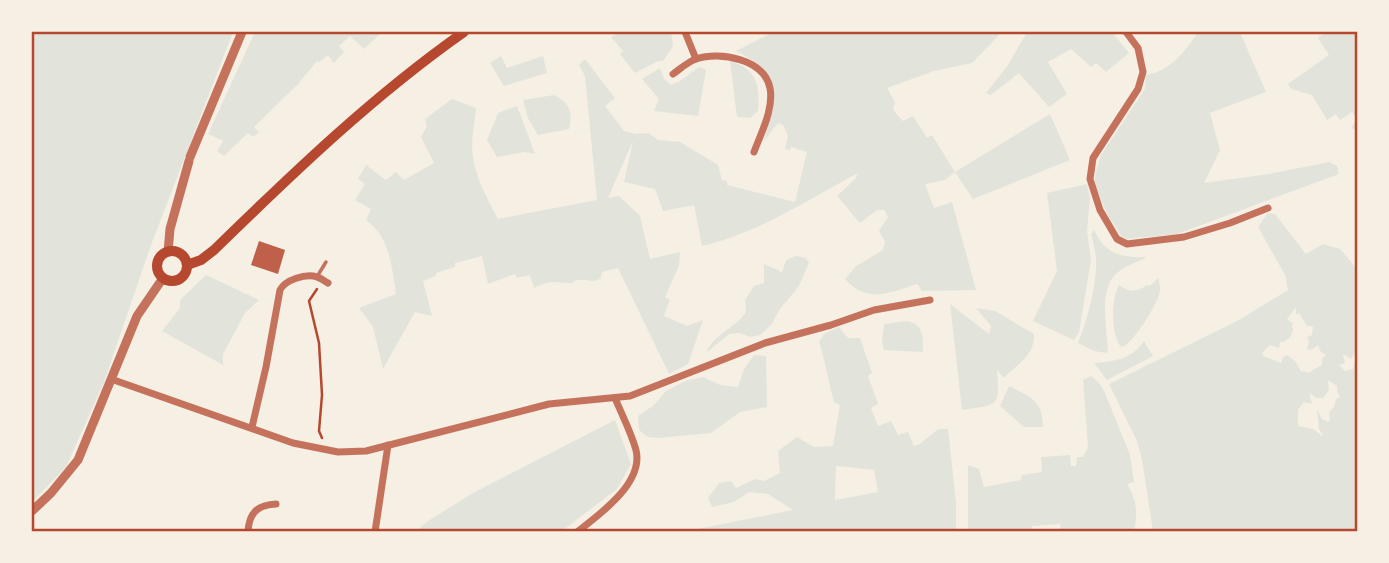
<svg xmlns="http://www.w3.org/2000/svg" width="1389" height="563" font-family="'Asap Condensed',sans-serif">
<style>
.green{fill:#e2e4dc;fill-rule:evenodd}
.building{fill:#bf614a}
.lines{fill:none;stroke-linecap:round;stroke-linejoin:round}
.path{stroke:#b5482f;stroke-width:2.5}
.service{stroke:#c5725c;stroke-width:3.5}
.minor{stroke:#c5725c;stroke-width:7}
.tertiary{stroke:#c5725c;stroke-width:9}
.secondary{stroke:#b5482f;stroke-width:10}
.neatline{fill:none;stroke:#b5482f;stroke-width:2.5}
</style>
<rect width="100%" height="100%" fill="#f6efe4"/>
<g class="green">
<path d="M32 32H233L151 245 104 382 66 467 32 502Z"/>
<path d="M255 32H382L364 49 350 36 339 46 344 52 334 63 328 55 319 62 317 61 298 84 254 127 259 132 253 137 248 133 224 156 217 151 223 141 208 134Z"/>
<path d="M622 32H671L673 46 663 61H658L635 73 620 54 623 51 611 37Z"/>
<path d="M773 32H1002L972 63 934 71 887 88 895 102 893 110 903 121 913 116 927 138 932 135 955 172 1050 114 1070 160 973 199 955 172 945 180 925 184 934 208 952 202 976 290 922 291 917 284C888 293 868 304 845 279L856 266 883 250 885 242 879 231 888 217 884 210H877L860 223 837 196 856 178 858 173C808 200 758 233 702 246L694 205 663 211 655 189 624 182 633 141 608 198 619 196 640 216 650 259 680 252 679 266 665 297 670 300 664 316 687 326 703 320 688 364 669 374 618 268 602 272 601 278C592 284 589 279 579 280 571 280 576 284 567 283 553 282 547 281 534 288L530 275 517 278 515 274 488 284 482 256 455 263V267L436 273V276L423 281 432 316 415 312 383 369 373 327 359 308 396 294C392 269 390 236 366 220L371 209 355 200 365 184 358 179 366 165 386 180 396 172 404 180 434 163 421 137 427 126 425 119 452 99 476 108C475 121 472 134 472 147 473 173 486 196 498 219L597 200 585 76 579 65 585 59 615 98 605 106 624 131 636 134 648 133 659 140 680 142 718 165 722 180 727 181V185L795 202 807 152 791 147 790 150 785 149 788 136 783 125 778 123 764 141C775 94 785 76 736 51Z"/>
<path d="M1027 32H1112L1129 53 1106 72 1096 63 1091 67 1071 49 1048 62 1067 94 1049 107 1019 73 991 95 986 93 1008 65Z"/>
<path d="M1198 32H1240L1266 92 1210 113 1220 150 1204 183 1269 174 1329 162 1337 166 1339 174 1177 234 1127 239 1122 237 1109 217 1095 186V175L1101 155 1145 89 1146 75C1171 71 1185 51 1198 32Z"/>
<path d="M1326 32H1357V130L1351 128 1357 119 1352 112 1340 120 1336 114 1327 120 1312 95 1291 89 1288 84 1329 55 1318 38Z"/>
<path d="M501 56 507 68 543 56 547 73 504 86 490 63Z"/>
<path d="M730 61C757 69 760 85 758 111L750 118 737 117Z"/>
<path d="M699 67 706 70 698 116 654 111 659 99 642 79 660 68 664 79 671 85 680 81Z"/>
<path d="M554 95C570 104 573 111 569 129L538 135 528 118 523 100Z"/>
<path d="M517 106 535 154 524 152 497 157 487 140 498 113Z"/>
<path d="M1087 184 1090 197 1087 231 1091 260 1079 332 1074 340 1033 321 1057 271 1047 193Z"/>
<path d="M1268 213 1275 214 1306 254 1323 244 1340 249 1357 269V352H1355L1351 359 1343 354 1345 363 1339 365 1345 371 1353 369 1357 357V531H1153L1142 460 1137 441 1109 384 1239 320 1288 290 1285 275 1258 227ZM1296 307V315L1299 313 1307 326H1313L1312 335 1307 337 1309 341 1307 349 1311 350 1318 345 1321 352 1326 355 1322 359V365L1311 371 1310 373 1301 371 1295 361 1287 355 1283 357 1281 363 1263 356 1262 353 1270 345 1279 348 1280 342C1288 342 1293 335 1293 328L1291 326 1294 324 1287 319ZM1328 380 1337 386V391L1340 397 1336 399 1334 407 1329 412 1330 420 1328 422 1322 419 1317 409 1319 429 1323 435 1322 436 1313 429 1298 426V410L1304 402 1312 404 1309 393 1317 398H1323L1329 390Z"/>
<path d="M1094 230C1105 255 1123 258 1147 257 1138 262 1125 266 1117 273 1098 288 1107 330 1108 350L1106 353 1094 351 1078 343C1087 322 1097 284 1096 261 1096 252 1093 243 1091 234Z"/>
<path d="M796 256 806 258 809 263 799 286 779 310 772 324 760 335 751 337 739 333 729 334 706 353C714 333 735 329 746 312L745 300 754 286 764 283V264L782 272 786 260Z"/>
<path d="M206 275 259 300 245 313 223 354V365L162 331 180 308V300Z"/>
<path d="M1158 278C1160 284 1161 289 1159 295 1154 309 1135 340 1123 347L1120 346C1111 332 1111 300 1119 285 1130 293 1136 292 1147 285L1150 286Z"/>
<path d="M950 304 989 334 991 326 976 308 995 311 1034 334C1035 356 1017 364 1004 378L997 370C1000 408 998 404 962 410Z"/>
<path d="M907 321C924 324 923 338 923 352L884 350 882 340 884 324Z"/>
<path d="M839 327 848 338H860L872 373 868 376 878 404 871 408 878 426 891 421 898 435 908 432 914 446 920 444 938 429H948L956 503V531H688L793 510 768 494 749 492 734 502 712 507 708 498 719 483 731 481 736 488 755 479 764 481 780 473 778 451 797 437 814 447 833 446 840 405 834 402C828 380 826 363 819 342L824 334ZM836 466 874 470 878 492 835 500Z"/>
<path d="M1144 341 1153 356 1107 380 1094 363C1115 361 1131 360 1144 341Z"/>
<path d="M754 355 766 356 767 407 740 412 711 433 658 438 648 437 639 430 638 416 654 405 666 391 685 381 703 377 720 385 738 387 744 369Z"/>
<path d="M1091 376 1100 384 1105 393 1130 455 1134 482 1127 484C1137 500 1138 513 1134 531H1061L1060 524 1032 526V531H968V465L979 469 984 487 1021 480 1022 475 1042 472 1041 457 1070 455 1071 466H1076L1077 457H1083L1088 447 1083 380Z"/>
<path d="M1009 386C1031 397 1043 401 1043 427H1024L1000 406Z"/>
<path d="M615 420 631 464 617 489 562 531H416L428 521 473 493Z"/>
</g>
<path class="building" d="M259 241 285 250 278 274 251 265Z"/>
<g class="lines">
<path class="path" d="M317 289 309 301 319 343 322 395 319 431 322 438"/>
<path class="service" d="M318 275 326 262"/>
<g class="minor">
<path d="M685 32 696 59"/>
<path d="M1126 32 1138 48 1143 72 1138 89 1093 158 1090 179 1100 210 1117 239 1127 244 1184 237 1230 223 1268 208"/>
<path d="M673 74C680 69 689 61 696 59 720 51 764 59 770 88 774 109 761 133 754 152"/>
<path d="M111 379 293 443 338 452 366 451 549 404 630 396 765 343 831 325 874 310 930 300"/>
<path d="M252 427 266 367 280 290C285 280 306 273 317 277 321 278 324 281 328 283"/>
<path d="M248 532C249 513 257 505 276 504"/>
<path d="M375 532 388 445"/>
<path d="M577 532C600 514 644 483 636 450 631 432 622 415 615 398"/>
</g>
<g class="tertiary">
<path d="M190 157 242 32"/>
<path d="M168 252 170 229 189 161"/>
<path d="M32 511 51 493 78 460 137 316 163 278"/>
</g>
<g class="secondary">
<circle cx="172" cy="266" r="15"/>
<path d="M187 265 201 260 214 250C293 173 373 96 464 32"/>
</g>
</g>
<rect width="1389" height="563" fill="none" stroke="#f6efe4" stroke-width="66"/>
<rect x="33" y="33" width="1323" height="497" class="neatline"/>
</svg>
